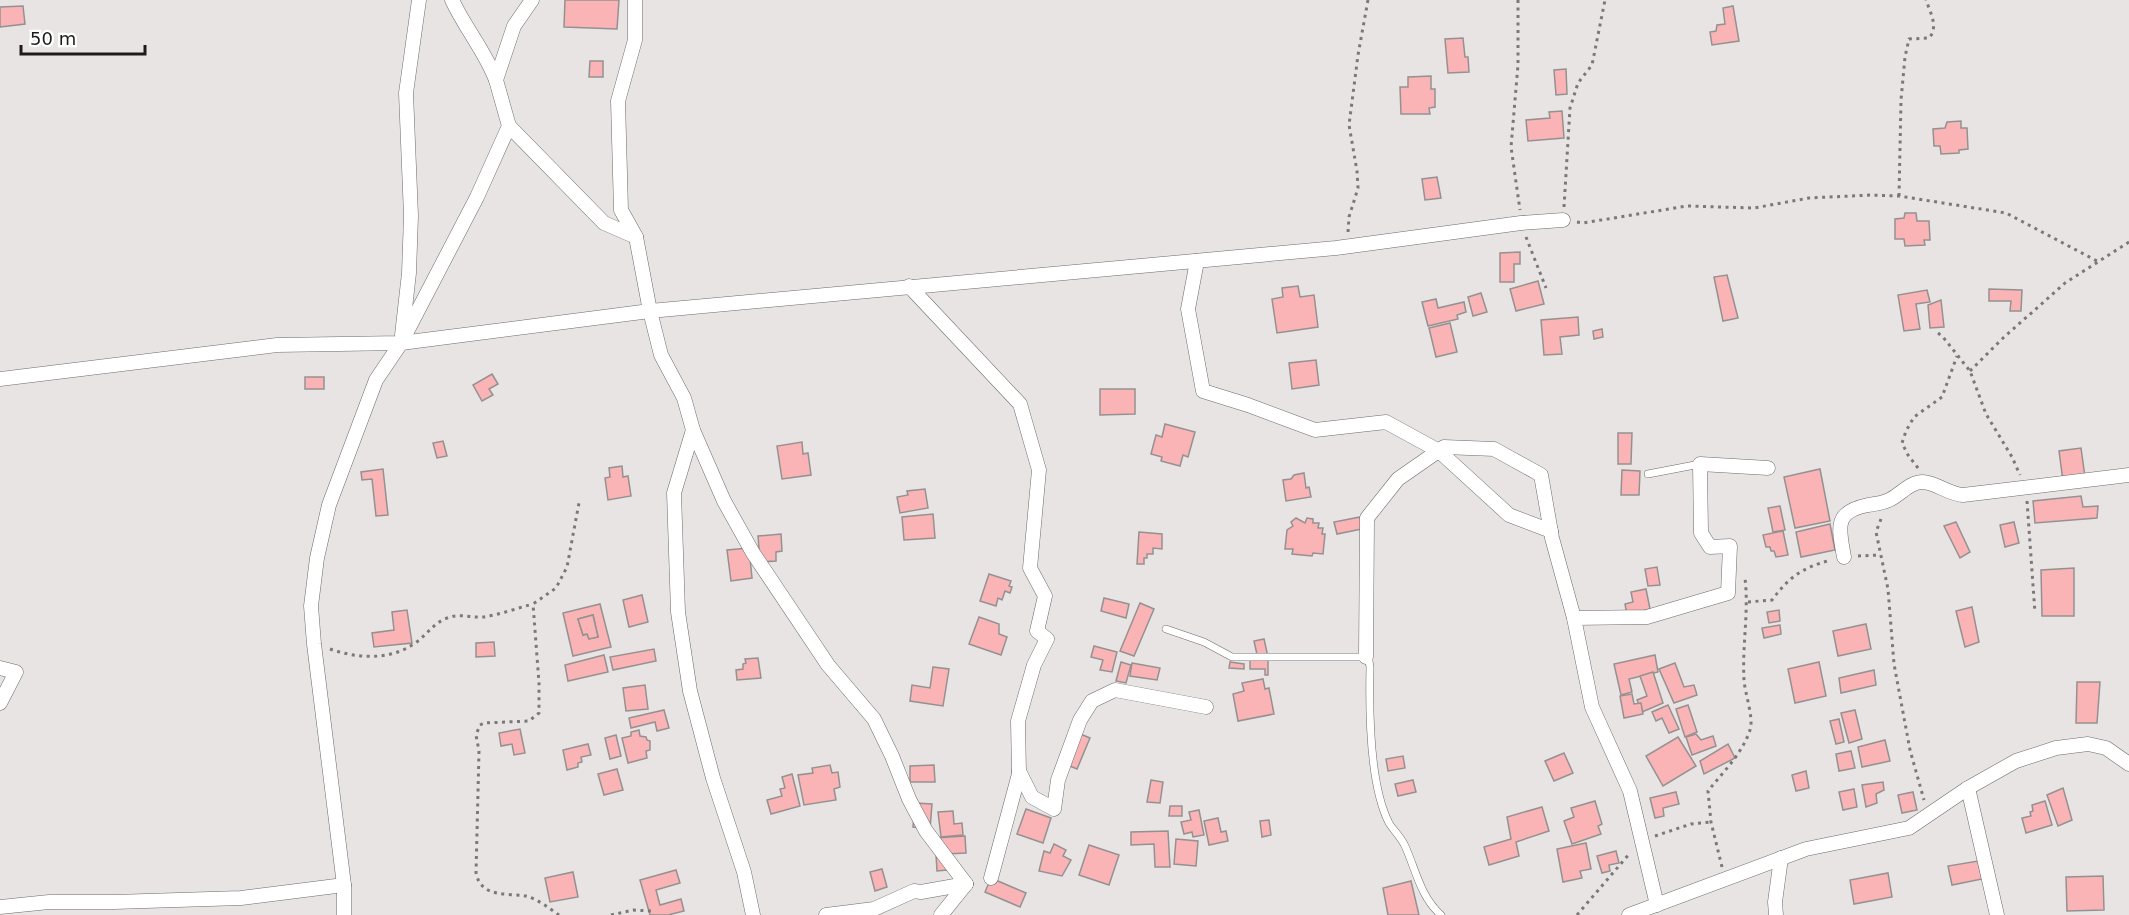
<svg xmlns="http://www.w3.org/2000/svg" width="2129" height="915" font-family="'DejaVu Sans',sans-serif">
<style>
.building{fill:#fab4b6;stroke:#959191;stroke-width:1.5;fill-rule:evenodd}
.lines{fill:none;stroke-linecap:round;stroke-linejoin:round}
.service-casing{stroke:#6e6a6a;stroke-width:8}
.minor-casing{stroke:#6e6a6a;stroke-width:15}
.path{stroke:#7a7878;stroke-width:3;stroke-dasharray:3 4.5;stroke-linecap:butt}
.service{stroke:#fff;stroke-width:7}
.minor{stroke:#fff;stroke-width:14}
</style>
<rect width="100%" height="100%" fill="#e8e4e4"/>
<g class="building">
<path d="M565 0H619L617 29 564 27Z"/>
<path d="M23 6 25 24 0 27V7Z"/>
<path d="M1733 6 1739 41 1712 45 1710 32 1716 31 1717 25 1725 24 1723 8Z"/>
<path d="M1463 38 1465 57H1468L1469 72 1448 73 1445 39Z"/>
<path d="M590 61H603V77H589Z"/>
<path d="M1566 69 1567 94 1556 95 1554 70Z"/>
<path d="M1431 76V89H1435V107L1429 108 1430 114H1401L1400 87H1408V77Z"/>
<path d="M1562 111 1564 138 1528 141 1526 120 1550 118 1549 112Z"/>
<path d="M1961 121V128H1967L1968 149 1959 150V153L1941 154 1940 146H1934L1933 129 1945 128 1947 122Z"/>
<path d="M1437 177 1441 198 1425 200 1422 179Z"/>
<path d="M1905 213H1916L1917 221H1929L1930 240H1924L1925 245 1905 246 1904 239H1895V219L1904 218Z"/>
<path d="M1520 252V264H1514V282H1500V253Z"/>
<path d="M1727 275 1738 318 1723 321 1714 277Z"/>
<path d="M1538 281 1544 304 1516 311 1510 289Z"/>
<path d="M1298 286 1300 297 1314 295 1318 327 1277 333 1272 299 1283 297 1282 288Z"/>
<path d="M1989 289 2022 290 2021 311H2010L2011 301H1989Z"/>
<path d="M1927 290 1930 302 1916 304 1920 329 1904 331 1898 295Z"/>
<path d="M1481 293 1487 312 1473 316 1468 297Z"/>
<path d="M1436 299 1438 308 1464 302 1466 312 1457 315 1458 319 1428 326 1422 302Z"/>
<path d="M1941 300 1944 327 1930 328 1928 305Z"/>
<path d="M1578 317 1579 335 1560 337 1562 354 1544 355 1541 320Z"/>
<path d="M1450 323 1457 352 1436 357 1429 328Z"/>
<path d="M1602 329 1603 337 1594 339 1593 331Z"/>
<path d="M1316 360 1319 385 1292 389 1289 363Z"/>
<path d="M492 374 498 384 489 389 493 395 482 401 473 385Z"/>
<rect x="305" y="377" width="19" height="12"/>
<path d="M1100 389H1135V414L1100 415Z"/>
<path d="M1165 424 1195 432 1188 457 1183 455 1180 466 1161 461 1162 457 1151 454 1156 435 1162 437Z"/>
<path d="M1618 433H1632L1631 464H1618Z"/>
<path d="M443 441 447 456 437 458 433 443Z"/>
<path d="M802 442 803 454 808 453 811 475 782 479 777 446Z"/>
<path d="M2081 448 2085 477 2063 481 2059 451Z"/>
<path d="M622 466 623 477 628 476 631 496 608 500 605 478 610 477 609 468Z"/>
<path d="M383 469 388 515 376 516 372 479 362 480 361 472Z"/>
<path d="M1820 469 1830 521 1795 528 1784 477Z"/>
<path d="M1622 470 1640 471 1639 495H1621Z"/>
<path d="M1304 473 1306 488 1309 487 1311 497 1286 501 1283 480 1291 479 1294 475Z"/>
<path d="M925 489 928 508 900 513 897 497 908 495 907 491Z"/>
<path d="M2081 496 2083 507 2098 506 2097 518 2035 523 2033 501Z"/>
<path d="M1780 506 1785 530 1773 532 1768 508Z"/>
<path d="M933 514 935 538 904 540 902 517Z"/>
<path d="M1360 517 1362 529 1337 534 1334 522Z"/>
<path d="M1296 518 1305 523 1307 518 1313 519V523H1319L1318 528H1323L1322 534H1325L1323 554 1313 553 1312 556 1292 554 1293 549H1285L1287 530 1293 526 1291 522Z"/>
<path d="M1956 522 1970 552 1960 558 1944 526Z"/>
<path d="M2014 522 2019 543 2005 547 2000 525Z"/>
<path d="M1830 524 1835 550 1801 557 1796 532Z"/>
<path d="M1783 531 1788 555 1776 557 1774 551H1771L1770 547H1766L1763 535Z"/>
<path d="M1139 532 1162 534V549L1153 548V554H1147V558H1144V564H1137Z"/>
<path d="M781 534 782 551 776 552V561L760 562 758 536Z"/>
<path d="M749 548 752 578 731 581 727 550Z"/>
<path d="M1657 567 1660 585 1648 586 1645 569Z"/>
<path d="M2074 568V616H2042L2041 570Z"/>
<path d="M989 574 1011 581 1009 586 1012 587 1010 593 1005 591 1002 600 998 598 996 606 980 601Z"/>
<path d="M1646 589 1650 609 1627 615 1625 604 1633 602 1631 592Z"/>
<path d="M642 595 648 622 629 627 623 600Z"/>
<path d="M1104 598 1129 604 1126 618 1101 611Z"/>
<path d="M1140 603 1154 609 1134 656 1120 651Z"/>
<path d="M600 604 611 647 573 656 563 613ZM593 615 598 637 589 639 587 634 583 635 578 619Z"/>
<path d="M1972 607 1979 642 1965 647 1956 611Z"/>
<path d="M407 610 412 643 374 647 372 633 394 630 392 612Z"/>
<path d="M1779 610 1780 621 1769 623 1767 612Z"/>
<path d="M593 615 598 637 589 639 587 634 583 635 578 619Z"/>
<path d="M979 617 999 624V634L1007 637 1001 655 969 644Z"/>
<path d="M1866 624 1871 649 1838 656 1833 631Z"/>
<path d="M1780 625 1781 634 1764 638 1762 628Z"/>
<path d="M1264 639 1268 657 1258 659 1254 641Z"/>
<path d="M494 642 495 656 476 657V643Z"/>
<path d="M1094 646 1117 652 1112 672 1100 670 1103 660 1091 657Z"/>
<path d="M654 649 656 661 613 670 610 657Z"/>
<path d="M604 655 608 672 568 681 565 665Z"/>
<path d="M1655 655 1658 672 1629 679 1632 692 1621 695 1614 664Z"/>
<path d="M758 658 761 678 737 680 736 670 743 669V664L746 663 745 659Z"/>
<path d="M1268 659V675H1265V669H1250V660Z"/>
<path d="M1121 662 1131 665 1126 683 1116 681Z"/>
<path d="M1230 662 1244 664V669L1229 668Z"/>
<path d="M1819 662 1826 696 1795 703 1788 669Z"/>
<path d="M1132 663 1160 668 1157 680 1130 676Z"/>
<path d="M1675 663 1684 687 1694 685 1697 695 1674 703 1659 669Z"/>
<path d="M933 667 949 669 943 706 910 701 912 685 930 688Z"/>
<path d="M1874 670 1876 685 1841 693 1839 678Z"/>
<path d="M1653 672 1663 703 1642 712 1637 700 1647 696 1640 676Z"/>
<path d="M1263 679 1265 689 1269 688 1274 714 1238 721 1233 694 1244 691 1242 683Z"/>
<path d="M2077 682H2100L2097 723H2076Z"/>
<path d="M645 685 648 709 626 711 623 688Z"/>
<path d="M1632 694 1634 704 1641 703 1643 714 1624 718 1620 696Z"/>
<path d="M1668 705 1679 729 1669 733 1662 718 1656 721 1652 712Z"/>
<path d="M1688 705 1697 732 1685 737 1676 709Z"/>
<path d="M664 710 669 728 657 731 655 722 631 728 629 718Z"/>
<path d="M1855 710 1862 739 1849 743 1841 713Z"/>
<path d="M1839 719 1844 742 1836 744 1830 721Z"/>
<path d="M520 729 525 753 514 755 512 744 501 746 499 733Z"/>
<path d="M639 730 640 736 646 737 647 740 650 741V750L646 751 647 758 628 763 622 738 631 736V732Z"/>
<path d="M1078 733 1090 738 1077 769 1065 764Z"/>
<path d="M1696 734 1701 740 1713 736 1716 746 1692 755 1686 737Z"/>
<path d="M616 735 621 756 610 759 605 738Z"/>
<path d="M1678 737 1696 766 1663 786 1646 756Z"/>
<path d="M1885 740 1890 761 1862 767 1858 747Z"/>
<path d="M588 744 591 755 581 757 582 762 578 763V767L567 770 563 750Z"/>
<path d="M1728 744 1735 758 1704 774 1700 761Z"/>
<path d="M1851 751 1855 768 1839 771 1836 754Z"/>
<path d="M1564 753 1573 773 1554 781 1545 761Z"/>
<path d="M1403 756 1405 768 1388 771 1386 759Z"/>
<path d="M830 765 832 773 838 772 840 787 834 789 836 800 804 805 798 775 813 773 812 768Z"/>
<path d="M934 765 935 782H910V766Z"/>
<path d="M617 769 623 790 604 795 598 774Z"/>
<path d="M1806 771 1809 788 1796 791 1792 775Z"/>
<path d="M792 774 800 806 771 814 767 800 782 796 780 789 785 788 782 777Z"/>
<path d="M1151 780 1163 782 1160 803 1147 802Z"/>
<path d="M1413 780 1416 792 1398 796 1395 784Z"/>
<path d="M1883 782 1884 790 1876 794 1877 803 1866 807 1862 785Z"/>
<path d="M2063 788 2072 820 2058 826 2047 795Z"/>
<path d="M1854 789 1857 807 1843 810 1839 792Z"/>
<path d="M1676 792 1679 804 1663 808 1664 816 1655 818 1650 798Z"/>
<path d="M1913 792 1917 810 1902 813 1898 795Z"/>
<path d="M1595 801 1602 824 1598 826 1601 834 1572 844 1564 821 1574 817 1571 808Z"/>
<path d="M2045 801 2052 825 2026 833 2022 818 2031 816 2030 812 2033 811 2032 805Z"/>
<path d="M915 803 932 804 930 829 913 827Z"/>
<path d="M1170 806H1182V816H1169Z"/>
<path d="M1542 807 1549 831 1516 842 1519 856 1489 865 1484 847 1511 839 1507 817Z"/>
<path d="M1026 809 1051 818 1043 843 1017 834Z"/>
<path d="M1199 810 1204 835 1193 837 1192 832 1184 834 1181 822 1191 820 1189 812Z"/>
<path d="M953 811 954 824 962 823 963 835 941 837 938 812Z"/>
<path d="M1218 818 1221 832 1226 831 1228 841 1209 845 1204 821Z"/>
<path d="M1269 820 1271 835 1262 837 1260 821Z"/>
<path d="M1168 831 1170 867H1155L1154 844 1131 845V832Z"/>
<path d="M965 836 966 853 946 854 947 870 937 871 935 838Z"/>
<path d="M1176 839 1198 841 1196 866 1174 864Z"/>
<path d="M1586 843 1591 869 1580 871 1582 878 1563 882 1557 849Z"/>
<path d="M1054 844 1066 850 1063 856 1071 860 1062 876 1039 871 1044 851 1050 853Z"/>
<path d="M1089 845 1119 855 1109 885 1079 875Z"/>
<path d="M1616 851 1619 863 1609 865 1610 871 1602 873 1597 856Z"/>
<path d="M1978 861 1982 879 1952 885 1948 866Z"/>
<path d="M882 869 887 887 875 891 870 872Z"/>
<path d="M676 870 680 883 656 890 660 905 681 899 684 911 668 915H650L640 880Z"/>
<path d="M573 872 578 897 550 902 545 878Z"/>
<path d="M1888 873 1892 897 1854 904 1850 880Z"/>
<path d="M2103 876 2104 910 2067 911 2066 877Z"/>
<path d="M991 878 1026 893 1020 907 985 892Z"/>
<path d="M1411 881 1419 915H1388L1383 888Z"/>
</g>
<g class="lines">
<g class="service-casing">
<g id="service">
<path d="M1648 474 1700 464"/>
<path d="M1166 629 1204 642 1232 657H1366L1369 661 1370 667C1369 710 1369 784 1389 823 1394 831 1401 837 1405 846 1416 870 1420 896 1441 915"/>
</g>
</g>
<g class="minor-casing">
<g id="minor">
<path d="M452 0C465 28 485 51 496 80"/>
<path d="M635 0V40L618 101 621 210 636 237 650 311 661 355 684 398 693 430 724 501 753 553 828 665 874 719 892 756 909 799 926 831 966 884"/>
<path d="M509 126 604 223 636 237"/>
<path d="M1197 261 1188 309 1203 391 1248 405 1315 430 1386 422 1439 451 1509 515 1551 531"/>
<path d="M909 286 1020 404 1039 470 1030 568 1045 596 1037 631 1047 639 1034 665 1018 721 1019 774 991 878"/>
<path d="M402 335 409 273 411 216 406 93 419 0"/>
<path d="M0 379 277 345 401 343 650 311 1336 248 1521 223 1563 220"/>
<path d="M693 430 674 493 678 612 690 691 713 778 744 872 753 915"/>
<path d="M1844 557C1839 528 1833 512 1868 505 1876 504 1884 503 1891 499 1902 493 1910 482 1923 482 1937 483 1948 494 1963 495L2129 475"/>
<path d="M1574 618 1647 617 1728 593 1730 546 1710 547 1701 533 1700 464 1768 468"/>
<path d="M1366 657 1367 518 1398 479 1444 447 1494 449 1541 475 1552 538 1574 618 1592 707 1630 791 1657 905"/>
<path d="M0 668 16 672 0 703"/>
<path d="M1019 771 1032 797 1054 809 1058 780 1080 720 1092 701 1115 690 1206 707"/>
<path d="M1968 788 1997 915"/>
<path d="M0 907 49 902H114L241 898 344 885"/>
<path d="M344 915V885L314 644 311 606 317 558 329 505 376 380 401 343 477 197 509 126 496 80 514 26 532 0"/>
<path d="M826 915 874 909 914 891 921 892 966 884"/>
<path d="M941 915 966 884"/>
<path d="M1629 915 1806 849 1909 828 1968 788 2016 761 2056 748 2088 744 2106 748 2129 764"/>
<path d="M1776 915 1775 902 1781 858"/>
</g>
</g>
<g class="path">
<path d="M1518 0V65L1511 147 1520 210"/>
<path d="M1899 196 1901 100 1905 57 1909 39 1929 38C1939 27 1930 12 1926 0"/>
<path d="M1564 207 1570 108 1578 83 1592 65 1605 0"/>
<path d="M1577 222 1583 223 1687 206 1754 208 1809 198 1871 195 1899 196 2006 213 2097 261"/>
<path d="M1348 232 1349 217 1358 188 1357 171 1349 125 1358 55 1368 0"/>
<path d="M1526 237 1546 288"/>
<path d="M1938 333 1943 337 1970 371 1986 414 2012 457 2020 475"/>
<path d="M1970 371 2002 339 2065 283 2129 242"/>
<path d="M1918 468 1908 455 1902 443 1906 431 1914 417 1942 397 1957 356"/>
<path d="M2027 501 2035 613"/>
<path d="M1881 519 1876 532 1888 589 1894 664 1910 750 1924 800"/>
<path d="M1858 556 1880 555"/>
<path d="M1748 602 1772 600C1790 576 1802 568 1831 560"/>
<path d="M330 649C359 659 392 661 418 641 428 633 434 623 447 618 459 613 471 618 483 617 499 615 517 608 533 604"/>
<path d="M1655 836 1691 824 1711 822"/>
<path d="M1722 867 1711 822 1708 791C1723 772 1742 754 1750 730 1754 718 1745 694 1744 680 1742 646 1749 612 1745 578"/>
<path d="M559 915C550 909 538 899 526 896 507 893 481 898 476 873L479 751 476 735 480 725 484 723 529 721 539 713V683L533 604 556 588 567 567 579 503"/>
<path d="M611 915 633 910 651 911"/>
<path d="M1577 915 1630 853"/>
</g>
<use href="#service" class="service"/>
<use href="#minor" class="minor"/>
</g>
<path d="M21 45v9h124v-9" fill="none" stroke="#1d1c1c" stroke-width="3"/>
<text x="30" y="45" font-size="18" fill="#1d1c1c" stroke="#ffffff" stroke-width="4.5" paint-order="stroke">50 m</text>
</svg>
